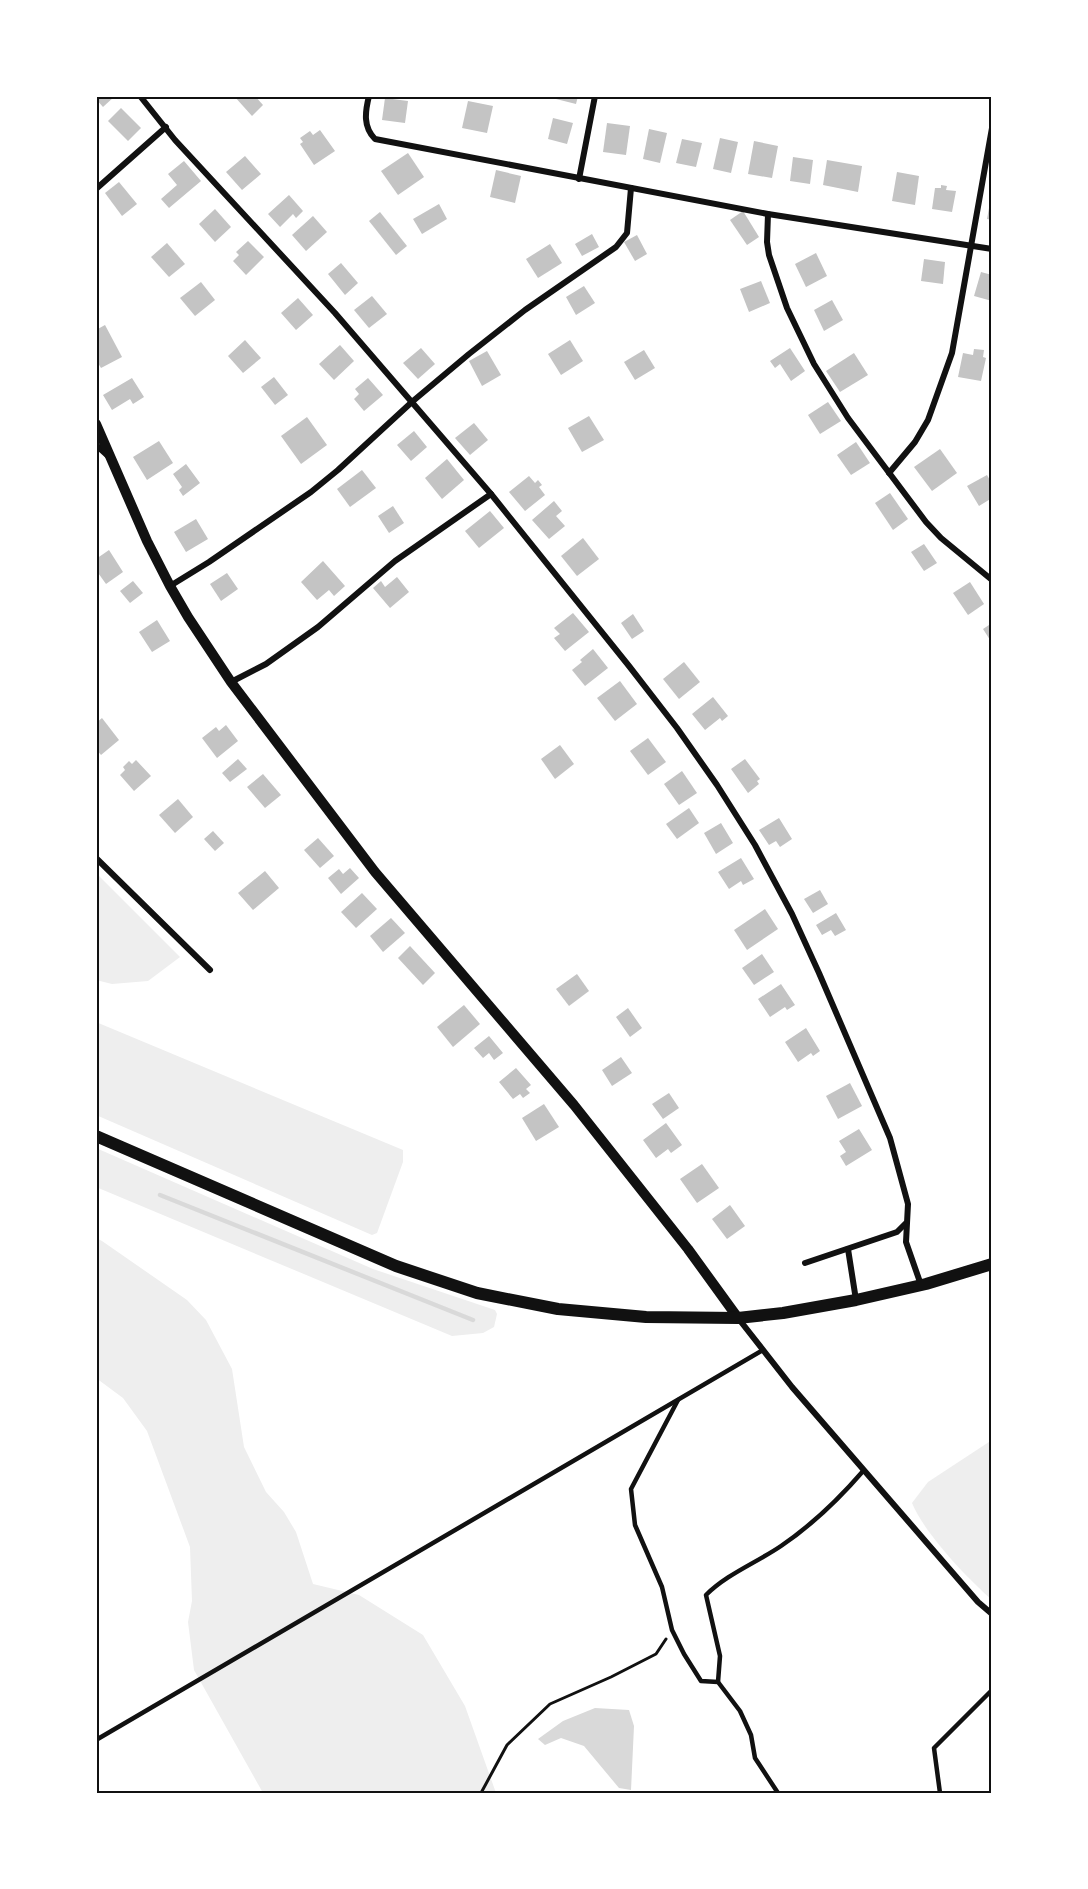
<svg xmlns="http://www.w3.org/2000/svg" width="1088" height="1889" font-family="'PT Serif',serif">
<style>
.green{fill:#eee}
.water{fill:#d9d9d9}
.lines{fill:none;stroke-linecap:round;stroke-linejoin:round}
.stream{stroke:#d9d9d9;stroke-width:4.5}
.building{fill:#c4c4c4}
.path{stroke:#111;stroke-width:3}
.service{stroke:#111;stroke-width:4.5}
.minor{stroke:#111;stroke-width:6}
.tertiary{stroke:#111;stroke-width:10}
.secondary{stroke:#111;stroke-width:12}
.neatline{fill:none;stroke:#111;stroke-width:2}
</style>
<rect width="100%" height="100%" fill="#fff"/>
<g class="green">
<path d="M96 873 180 957 148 981 112 984 96 980Z"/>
<path d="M96 1022 403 1150V1162L377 1233 372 1235 96 1115Z"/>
<path d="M96 1148 373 1269 495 1310 497 1314 494 1327 483 1333 452 1336 96 1187Z"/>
<path d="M96 1238 102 1241 187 1300 206 1320 232 1369 244 1447 266 1492 284 1512 296 1532 313 1584 359 1595 423 1635 465 1706 496 1793H263L194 1670 188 1622 192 1601 190 1547 147 1431 123 1398 96 1378Z"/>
<path d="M992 1440V1600C966 1577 925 1534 912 1503L928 1482Z"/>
</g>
<path class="water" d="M595 1708 629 1710 634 1726 631 1790 619 1788 584 1746 561 1738 545 1745 538 1739 563 1721Z"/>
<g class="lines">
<path class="stream" d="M160 1195 473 1320"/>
</g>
<g class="building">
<path d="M96 96H115L103 107 96 99Z"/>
<path d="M234 96H255L263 105 252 116Z"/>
<path d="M553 96H578L576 104 552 98Z"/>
<path d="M385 98 408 101 405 123 382 120Z"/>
<path d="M468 101 493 106 487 133 462 128Z"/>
<path d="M121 108 141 128 128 141 108 121Z"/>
<path d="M553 118 573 123 567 144 548 139Z"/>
<path d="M607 123 630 126 626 155 603 152Z"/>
<path d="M649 129 667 133 660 163 643 159Z"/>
<path d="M320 130 335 151 314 165 300 144 303 142 300 138 310 131 313 135Z"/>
<path d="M720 138 738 142 731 173 713 169Z"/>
<path d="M682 139 702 143 696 167 676 163Z"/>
<path d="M754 141 778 146 772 178 748 174Z"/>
<path d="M408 153 424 177 398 195 381 171Z"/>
<path d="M245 156 261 174 242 190 226 172Z"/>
<path d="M793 157 813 160 810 184 790 181Z"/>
<path d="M827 160 862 166 858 192 823 185Z"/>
<path d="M184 161 201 181 169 208 161 199 177 185 168 174Z"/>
<path d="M496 170 521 176 515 203 490 197Z"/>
<path d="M897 172 919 176 915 205 892 201Z"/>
<path d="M119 182 137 204 122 216 105 193Z"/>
<path d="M941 185 947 186 946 190 956 191 952 212 932 209 935 188H941Z"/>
<path d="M289 195 303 211 296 218 293 214 280 227 268 214Z"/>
<path d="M991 197H992V220L987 219Z"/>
<path d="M439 204 447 219 422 234 413 219Z"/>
<path d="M215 209 231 227 215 242 199 224Z"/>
<path d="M743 211 759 237 747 245 730 220Z"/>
<path d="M380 212 407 246 396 255 369 221Z"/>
<path d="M313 216 327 232 306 251 292 235Z"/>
<path d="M592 234 599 247 582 256 575 244Z"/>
<path d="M637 235 647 254 635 261 624 242Z"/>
<path d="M248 241 264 257 246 275 233 261 239 255 236 252Z"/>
<path d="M167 243 185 264 169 277 151 257Z"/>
<path d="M550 244 562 263 538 278 526 259Z"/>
<path d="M816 253 827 276 806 287 795 264Z"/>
<path d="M924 259 945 262 943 284 921 281Z"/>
<path d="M341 263 358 283 345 295 328 274Z"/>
<path d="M981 272 992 275V301L974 296Z"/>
<path d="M761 281 770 303 749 312 740 289Z"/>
<path d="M201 282 215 300 195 316 180 298Z"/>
<path d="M584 286 595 303 576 315 566 297Z"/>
<path d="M372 296 387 314 369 328 354 310Z"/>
<path d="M298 298 313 315 296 330 281 313Z"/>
<path d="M832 300 843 320 824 331 814 310Z"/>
<path d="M105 325 122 357 101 368 96 360V330Z"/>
<path d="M245 340 261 358 243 373 228 356Z"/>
<path d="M570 340 583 361 561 375 548 354Z"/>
<path d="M340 345 354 361 334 380 319 364Z"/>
<path d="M421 348 435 364 418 379 403 363Z"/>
<path d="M790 348 805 371 791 381 780 364 775 368 770 361Z"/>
<path d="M974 349 984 350 983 357 986 358 981 381 958 377 963 353 973 355Z"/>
<path d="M644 350 655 368 635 380 624 362Z"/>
<path d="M487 351 501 375 482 386 469 361Z"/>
<path d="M854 353 868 375 840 392 826 371Z"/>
<path d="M274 377 288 395 275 405 261 387Z"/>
<path d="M132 378 144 397 133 404 130 399 112 410 103 395Z"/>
<path d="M368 378 383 395 364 411 354 399 359 394 355 389Z"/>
<path d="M828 402 841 421 820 434 808 415Z"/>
<path d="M589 416 604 440 582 452 568 428Z"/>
<path d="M307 417 327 445 301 464 281 436Z"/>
<path d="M474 423 488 440 470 455 455 438Z"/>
<path d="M414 431 427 447 411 461 397 445Z"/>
<path d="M159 441 173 463 147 480 133 457Z"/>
<path d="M856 442 870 463 851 475 837 455Z"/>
<path d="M940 449 957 473 932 491 914 467Z"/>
<path d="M447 459 464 480 442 499 425 478Z"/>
<path d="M186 464 200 483 183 496 179 490 182 487 173 474Z"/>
<path d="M362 470 376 488 350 507 337 489Z"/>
<path d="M987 475 992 484V498L979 506 967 486Z"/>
<path d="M529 476 535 483 538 480 542 485 539 487 545 495 525 511 509 492Z"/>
<path d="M890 493 908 519 893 530 875 503Z"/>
<path d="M554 501 562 511 556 516 565 526 549 539 532 520Z"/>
<path d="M393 506 404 523 389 533 378 516Z"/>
<path d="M490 511 504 528 479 548 465 531Z"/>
<path d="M196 519 208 539 186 552 174 532Z"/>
<path d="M583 538 599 559 577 576 561 556Z"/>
<path d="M924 544 937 563 924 571 911 552Z"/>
<path d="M109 550 123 572 106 584 96 570V559Z"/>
<path d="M323 561 345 586 334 596 329 590 317 600 301 582Z"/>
<path d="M227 573 238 589 221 601 210 584Z"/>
<path d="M397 577 409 592 390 608 373 588 381 581 385 587Z"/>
<path d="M133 581 143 593 130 603 120 591Z"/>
<path d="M970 582 984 604 968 615 953 593Z"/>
<path d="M573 613 589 632 565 651 554 638 560 634 554 628Z"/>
<path d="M633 614 644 631 632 639 621 623Z"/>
<path d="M157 620 170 641 152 652 139 632Z"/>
<path d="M992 623V643L983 629Z"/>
<path d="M593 649 608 668 585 686 572 670 582 662 580 660Z"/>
<path d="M684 662 700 682 679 699 663 679Z"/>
<path d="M620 681 637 704 615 721 597 698Z"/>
<path d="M713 697 728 716 722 721 720 718 705 730 692 714Z"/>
<path d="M102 718 119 740 101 755 96 749V723Z"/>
<path d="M226 725 238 741 217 758 202 738 216 727 219 731Z"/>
<path d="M648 738 666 762 648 775 630 751Z"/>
<path d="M560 745 574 764 555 779 541 759Z"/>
<path d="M238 759 247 769 230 782 222 773Z"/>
<path d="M745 759 760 779 757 781 759 784 748 793 731 769Z"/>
<path d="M136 760 151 776 134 791 120 775 125 770 123 767 129 761 132 764Z"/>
<path d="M682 771 697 793 679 805 664 784Z"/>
<path d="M263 774 281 795 265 808 247 787Z"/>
<path d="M178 799 193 817 175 833 159 815Z"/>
<path d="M689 808 699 823 677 839 666 824Z"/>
<path d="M779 818 792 839 780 847 776 841 769 845 759 830Z"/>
<path d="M721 823 733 843 716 854 704 833Z"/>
<path d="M213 831 224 843 215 851 204 839Z"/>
<path d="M318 838 334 856 320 868 304 850Z"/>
<path d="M741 858 754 879 743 885 741 881 729 889 718 872Z"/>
<path d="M350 868 359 878 341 894 328 878 339 869 343 874Z"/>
<path d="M265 871 279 888 253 910 238 893Z"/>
<path d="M820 890 828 904 813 913 804 899Z"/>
<path d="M362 893 377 909 356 928 341 912Z"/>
<path d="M765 909 778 929 747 950 734 930Z"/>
<path d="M836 913 846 930 835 936 831 930 822 935 816 925Z"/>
<path d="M391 918 405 933 383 952 370 936Z"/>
<path d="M410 946 435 973 423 985 398 958Z"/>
<path d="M762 954 774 972 754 985 742 968Z"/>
<path d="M577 974 589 991 569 1006 556 989Z"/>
<path d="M781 984 795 1005 787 1010 785 1007 770 1017 758 999Z"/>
<path d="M464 1005 480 1024 453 1047 437 1027Z"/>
<path d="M628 1008 642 1028 630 1037 616 1017Z"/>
<path d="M806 1028 820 1051 813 1056 811 1053 798 1062 785 1042Z"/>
<path d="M489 1036 503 1053 494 1060 489 1053 483 1058 474 1048Z"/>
<path d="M621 1057 632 1073 612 1086 602 1070Z"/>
<path d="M516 1068 531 1085 526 1089 530 1093 523 1098 520 1094 513 1099 499 1082Z"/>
<path d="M850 1083 862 1106 838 1119 826 1096Z"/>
<path d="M669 1093 679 1108 663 1119 652 1104Z"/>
<path d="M544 1104 559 1127 536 1141 522 1118Z"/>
<path d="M666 1123 682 1145 671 1153 668 1149 656 1158 643 1140Z"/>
<path d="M859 1129 872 1150 846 1166 840 1156 846 1152 839 1141Z"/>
<path d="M702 1164 719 1188 697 1203 680 1179Z"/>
<path d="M730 1205 745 1226 727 1239 712 1219Z"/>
</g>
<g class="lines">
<path class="path" d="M481 1793 507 1745 550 1704 611 1677 656 1654 666 1639"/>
<g class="service">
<path d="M678 1400 631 1489 635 1525 662 1587 672 1630 684 1654 701 1681 718 1682 740 1711 751 1735 755 1758 778 1793"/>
<path d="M718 1682 720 1656 706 1595C727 1574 756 1563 781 1546 812 1525 839 1499 864 1470"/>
<path d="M96 1740 763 1350"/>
<path d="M940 1793 934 1748 992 1690"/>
</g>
<g class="minor">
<path d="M140 96 175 140 335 313 491 494 629 666 677 728 717 785 755 845 792 914 819 973 890 1138 908 1204 906 1242 921 1285"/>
<path d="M369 96C365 112 363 127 375 139L768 214 992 249"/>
<path d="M579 179 595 96"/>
<path d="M96 189 166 127"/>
<path d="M768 214 767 242 769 255 787 308 814 364 848 418 926 522 941 538 992 580"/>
<path d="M96 445 107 455"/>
<path d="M889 473 915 442 928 420 952 353 992 128"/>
<path d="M170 586 209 562 311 492 338 470 413 401 469 354 525 310 616 247 627 233 631 188"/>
<path d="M231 682 266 664 318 627 395 561 491 494"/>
<path d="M96 858 210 970"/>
<path d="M848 1249 856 1300"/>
<path d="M805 1263 897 1232 905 1224"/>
<path d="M738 1318 792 1387 978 1602 992 1614"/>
</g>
<path class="tertiary" d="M96 424 147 541 170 586 188 617 231 682 375 872 574 1105 688 1249 738 1318"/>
<path class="secondary" d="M96 1136 396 1266 477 1293 558 1309 646 1317 738 1318 783 1313 856 1300 926 1284 992 1264"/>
</g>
<rect width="1088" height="1889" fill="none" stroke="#ffffff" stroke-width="195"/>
<rect x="98" y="98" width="892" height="1694" class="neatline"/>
</svg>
